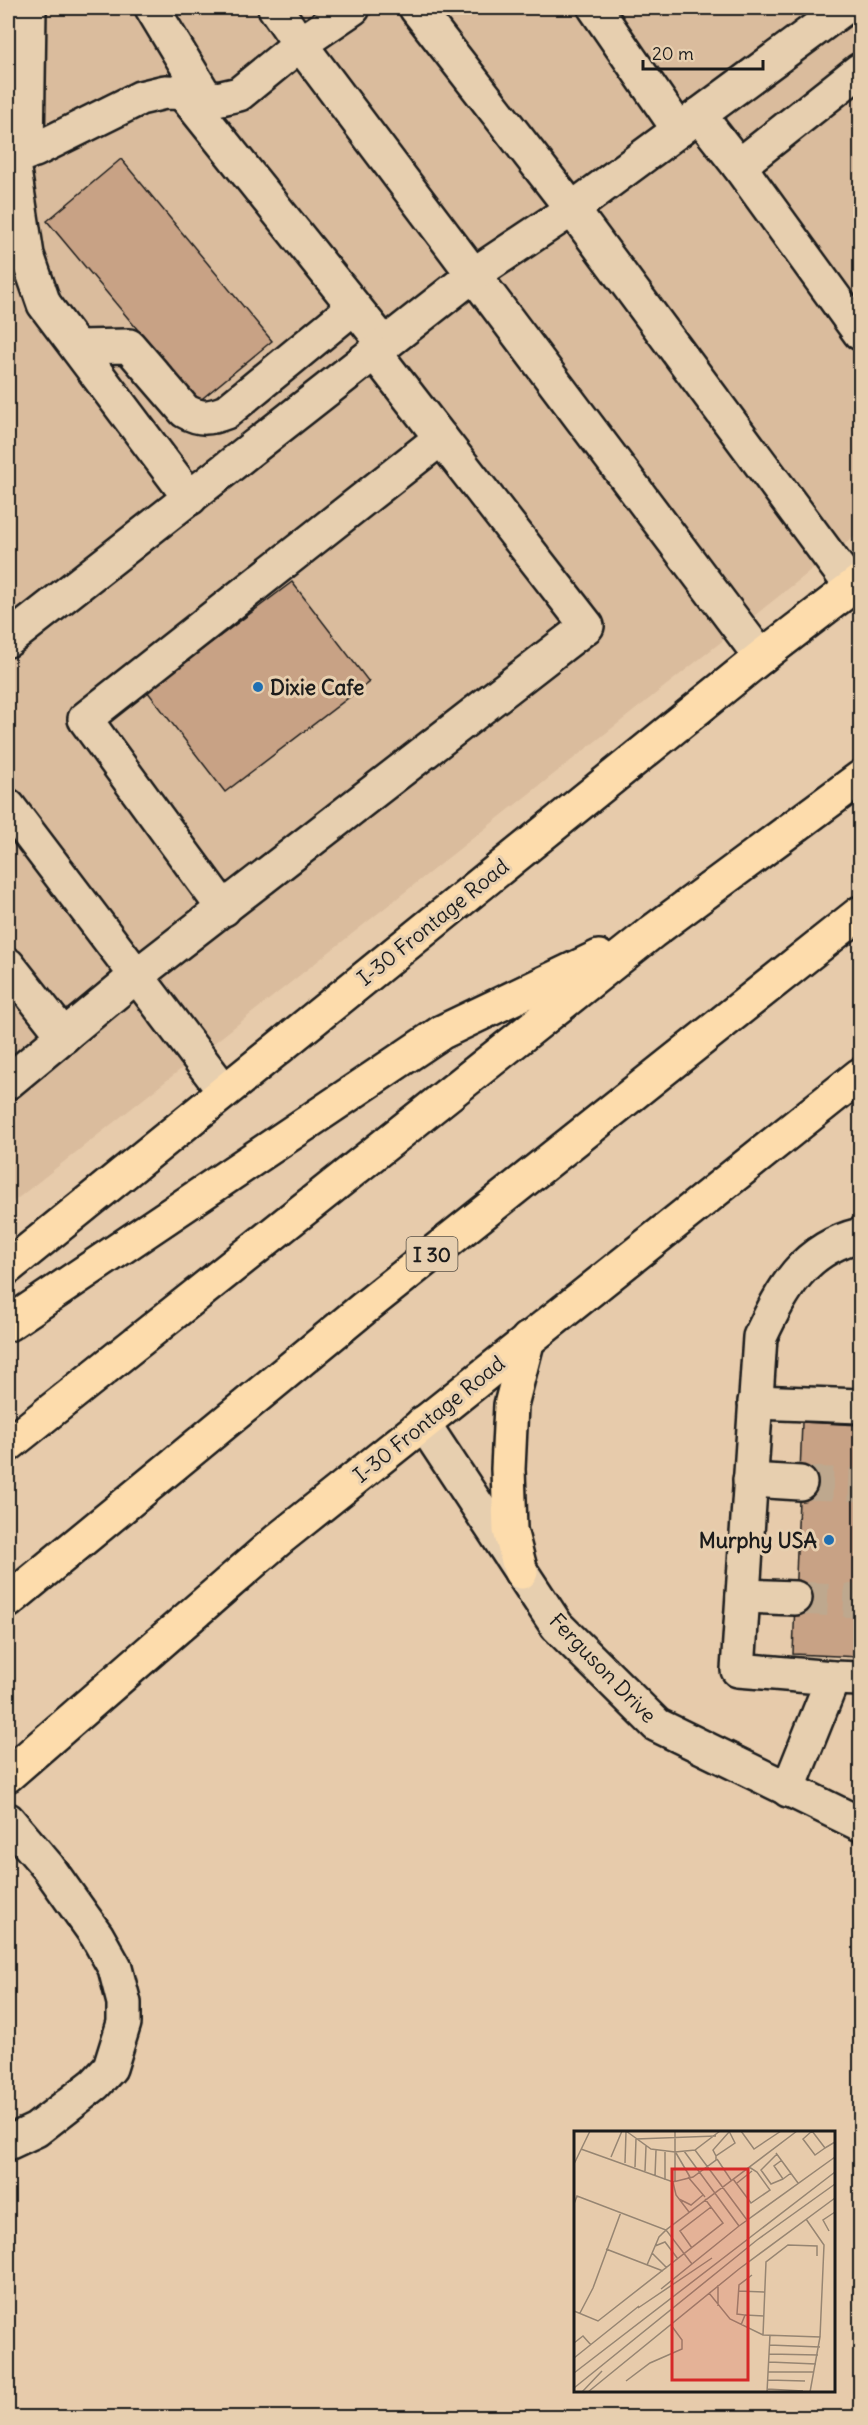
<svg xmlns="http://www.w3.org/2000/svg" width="868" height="2425" font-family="Delius,sans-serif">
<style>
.built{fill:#dabc9d}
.building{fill:#c8a285;stroke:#1c1c1c;stroke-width:1.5}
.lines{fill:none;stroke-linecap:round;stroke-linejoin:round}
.minor-tunnel{stroke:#bea88e;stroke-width:33;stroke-dasharray:33 16;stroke-linecap:butt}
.minor-casing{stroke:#1c1c1c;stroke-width:38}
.major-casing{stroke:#1c1c1c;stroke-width:38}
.highway-casing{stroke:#1c1c1c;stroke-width:38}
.minor{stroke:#e7cfaf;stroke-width:33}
.major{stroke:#fddcac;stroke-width:33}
.highway{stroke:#fddcac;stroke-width:33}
.poi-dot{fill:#1f6fb2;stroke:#e7cfaf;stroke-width:2}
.labels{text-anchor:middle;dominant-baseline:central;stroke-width:6;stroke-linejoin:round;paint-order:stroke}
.shield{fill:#e7cfaf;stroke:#595248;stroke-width:1.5}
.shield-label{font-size:20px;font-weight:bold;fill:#1c1c1c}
.poi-label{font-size:21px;font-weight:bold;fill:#1c1c1c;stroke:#e7cfaf;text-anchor:start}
.street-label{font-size:21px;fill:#1c1c1c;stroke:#e7cfaf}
.inset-road{fill:none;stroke:#968572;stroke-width:1.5}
.view{fill:#d62828;fill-opacity:0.15;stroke:#d62828;stroke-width:3}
.inset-edge{fill:none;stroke:#1c1c1c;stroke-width:3}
</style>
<rect width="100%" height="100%" fill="#e7cbab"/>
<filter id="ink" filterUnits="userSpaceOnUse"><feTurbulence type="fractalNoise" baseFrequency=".0167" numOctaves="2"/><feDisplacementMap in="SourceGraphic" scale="12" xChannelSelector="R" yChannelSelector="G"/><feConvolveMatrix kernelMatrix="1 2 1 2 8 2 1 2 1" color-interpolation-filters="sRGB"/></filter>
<g filter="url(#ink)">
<path class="built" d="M8 8H860V532L8 1206Z"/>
<g class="building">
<path d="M121 159 272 341 198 402 47 221Z"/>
<path d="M292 582 369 682 225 792 147 691Z"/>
<path d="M802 1422 860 1425V1657L793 1654Z"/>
</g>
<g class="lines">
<g class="minor-tunnel">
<path d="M800 1483 860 1485"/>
<path d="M795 1598 860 1601"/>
</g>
<g class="minor-casing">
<g id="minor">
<path d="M152 8 205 96"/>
<path d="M275 8 300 44 761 657"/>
<path d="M416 8 572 209 852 587"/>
<path d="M595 8 679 130"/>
<path d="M183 93 385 345"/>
<path d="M699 115 739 166 860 333"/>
<path d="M27 153 29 8"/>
<path d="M8 157 35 150 140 98 165 92 196 93 217 99 239 94 300 44 353 8"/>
<path d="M12 157 27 255 44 304 190 498"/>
<path d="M739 166 860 70"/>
<path d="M77 347 129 346 185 411C201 420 210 418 226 412L354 307"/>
<path d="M8 640 473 275 572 209 844 8"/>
<path d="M8 806 224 1091"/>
<path d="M224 909 85 719 441 438"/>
<path d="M8 965 64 1036"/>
<path d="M8 1082 136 976 587 626 375 353"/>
<path d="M755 1402 860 1406"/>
<path d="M423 1423 557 1626 657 1725 860 1824"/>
<path d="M750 1480 800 1483"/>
<path d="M743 1596 795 1598"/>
<path d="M833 1678 860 1679"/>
<path d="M788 1790 833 1678 738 1670 760 1337C783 1289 803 1249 860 1235"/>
<path d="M8 1820 48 1867 97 1936 115 1968 124 2003V2023L110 2068 95 2084 36 2130 8 2143"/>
</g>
</g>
<g class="major-casing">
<g id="major">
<path d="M8 1267 761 657 860 581"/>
<path d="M521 1572 510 1530 508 1469 511 1405 528 1339"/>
<path d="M8 1775 279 1539 860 1075"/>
</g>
</g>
<g class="highway-casing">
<g id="highway">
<path d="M8 1324 442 1032 599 957"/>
<path d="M8 1445 652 932 860 778"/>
<path d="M8 1601 364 1308 860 913"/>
</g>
</g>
<use href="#minor" class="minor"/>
<use href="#major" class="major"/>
<use href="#highway" class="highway"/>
</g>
</g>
<g class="poi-dot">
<circle cx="258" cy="687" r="6"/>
<circle cx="829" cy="1540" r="6"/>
</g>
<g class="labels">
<rect class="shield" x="406.5" y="1237" width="51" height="34" rx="4.5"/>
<g class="shield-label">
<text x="432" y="1254">I 30</text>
</g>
<g class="poi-label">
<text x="270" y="687">Dixie Cafe</text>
<text x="817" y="1540" text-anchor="end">Murphy USA</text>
</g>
<g class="street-label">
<text transform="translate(433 922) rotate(-39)">I-30 Frontage Road</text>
<text transform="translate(429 1419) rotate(-39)">I-30 Frontage Road</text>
<text transform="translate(603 1668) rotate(46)">Ferguson Drive</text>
</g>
</g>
<g transform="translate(574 2131)">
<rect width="261" height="261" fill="#e7cbab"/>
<path class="inset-road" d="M52 0 77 18 101 21 121 19 146 0M101 0V51M167 0 180 18 207 0M238 0 229 8 241 24 251 17M238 0 251 17 261 11M7 18 99 51 119 46 142 29V25L161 12 155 0M121 19 173 89M110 20 165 95M102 22 116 46M202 22 224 52M203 23 187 39 197 53 209 48M142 25 139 19 155 1M37 26 48 0M143 28 157 49M208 29 200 35 209 48 217 42M51 32 52 1M0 33 16 0M61 36 62 8 142 5M71 40 72 15M81 45 82 19M114 46 131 66M159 48 177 72 196 59 183 41 175 36M91 49V21M99 51 102 64 115 81M163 52 178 40M105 68 117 74 129 64M0 73 3 65 92 99 85 106 73 134M232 88 250 114 246 206M255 100 249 89 261 81M81 115 91 111 104 128M118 117 106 100 137 76M32 118 89 140M78 122 93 137M118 133 92 99 223 0M87 158 165 95 261 26M164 160 191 161M135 162 156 188 189 204 246 206 236 261M144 175V154M64 177 138 127M0 180 24 190 149 92 131 68M6 182 19 157 47 81M171 184 190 185M167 194 171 184 163 183 165 154 178 144M189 204 192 131 214 114 243 115V125M0 212 9 205 17 214M195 214 246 216M195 223 244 224M0 227 65 175M195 231 242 233M194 241H239M0 242 261 41M194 249 231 250M52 250 76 232 108 218V209L97 194M0 257 183 109 261 53M193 258 229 260M8 261 28 240M14 261 165 138 261 67M193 261 196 204"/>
<path class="view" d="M98 38H174V249H98Z"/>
<rect width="261" height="261" class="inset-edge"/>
</g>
<rect width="868" height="2425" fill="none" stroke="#e7cfaf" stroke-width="30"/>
<rect x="15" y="15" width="838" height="2395" fill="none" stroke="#1c1c1c" stroke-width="2" filter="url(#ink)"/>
<path d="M643 60v9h120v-9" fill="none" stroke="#1c1c1c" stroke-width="3"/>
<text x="652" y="60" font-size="18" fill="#1c1c1c" stroke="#e7cfaf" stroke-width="4.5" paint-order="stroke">20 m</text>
</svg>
